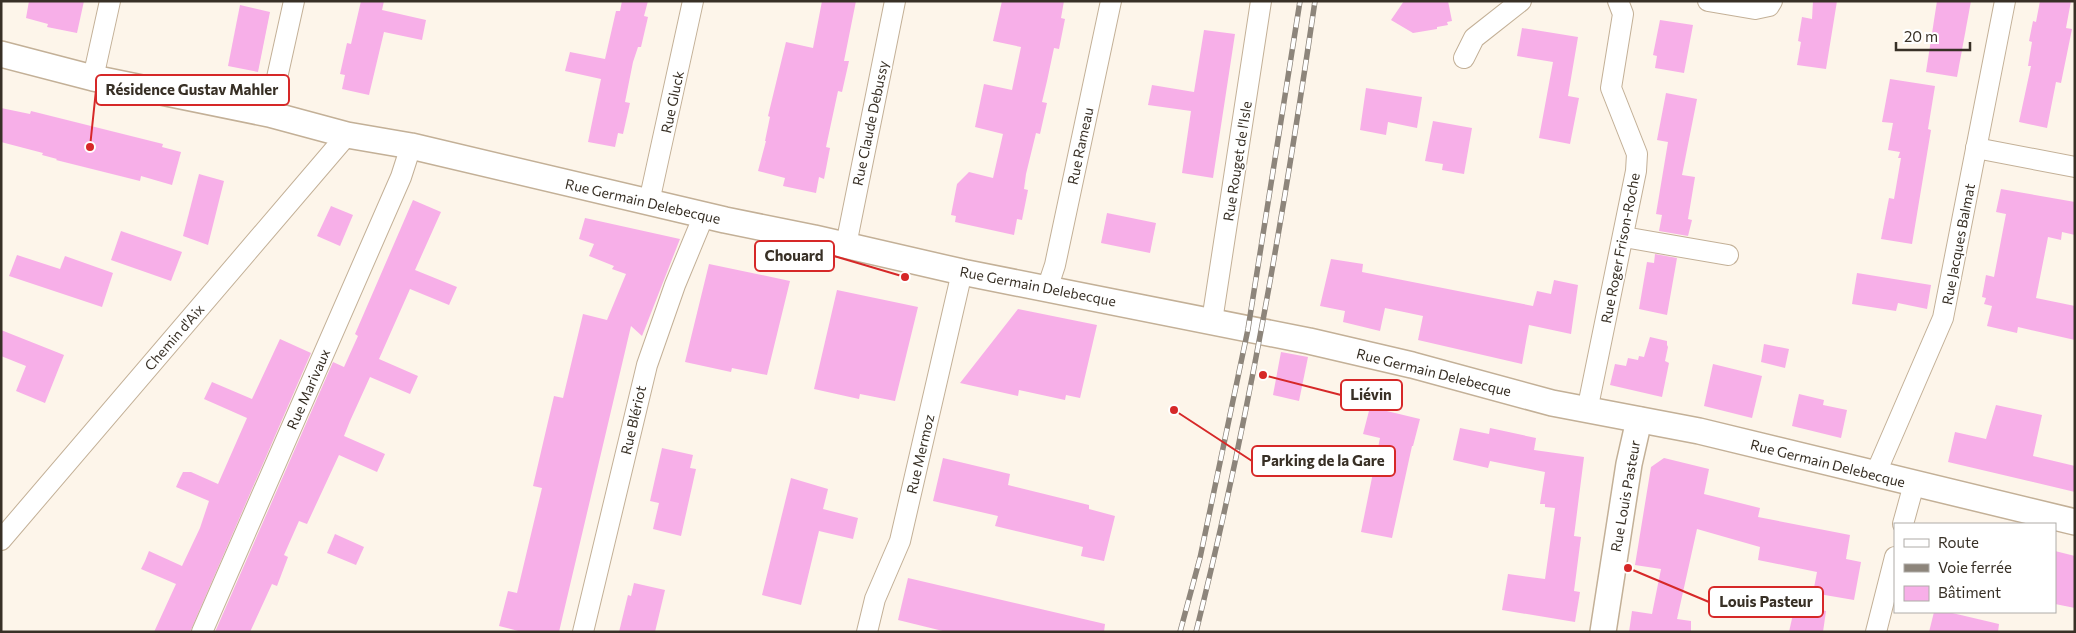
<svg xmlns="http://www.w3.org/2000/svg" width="2076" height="633" font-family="Commissioner,sans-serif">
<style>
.building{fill:#f7afe8}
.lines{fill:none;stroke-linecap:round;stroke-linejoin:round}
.minor-casing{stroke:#c3b097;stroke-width:22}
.tertiary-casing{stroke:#c3b097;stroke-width:28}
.minor{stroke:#fff;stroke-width:20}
.tertiary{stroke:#fff;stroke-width:25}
.rail-casing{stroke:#8d857b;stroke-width:5.5}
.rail{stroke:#fff;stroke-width:4;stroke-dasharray:11;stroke-linecap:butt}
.labels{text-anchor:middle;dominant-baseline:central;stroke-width:4;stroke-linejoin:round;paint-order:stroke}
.street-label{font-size:14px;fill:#383026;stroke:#fff}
.leader{fill:none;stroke:#d62828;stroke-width:2}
.callout-dot{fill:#d62828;stroke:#fff;stroke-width:2}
.callout{fill:#fff;stroke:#d62828;stroke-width:2}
.callout-label{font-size:15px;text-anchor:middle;font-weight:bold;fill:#383026}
</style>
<rect width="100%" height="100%" fill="#fdf5ea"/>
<g class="building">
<path d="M29 1H84L77 33 47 27 48 24 26 18Z"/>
<path d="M361 1H384L382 10 426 20 422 40 384 32 369 95 342 89 345 75 340 74 347 43 351 44Z"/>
<path d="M622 1H648L644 16 648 17 641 47H638L633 62 625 102 630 103 623 134 618 133 615 147 588 142 601 79 565 71 570 52 605 59 616 11H620Z"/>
<path d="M822 1H856L844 61H849L842 92 838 91 826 147 830 148 824 179 819 177 816 193 783 186 785 178 758 171 766 141H765L770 117 768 116 786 42 813 48Z"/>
<path d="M1002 1H1064L1061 18 1065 19 1059 49 1054 48 1047 81 1042 102 1047 103 1040 134 1036 133 1026 174 1024 189 1028 190 1022 220 1017 219 1014 235 955 222 956 216 951 215 957 184 969 172 993 178 1003 134 975 127 984 84 1012 90 1021 47 993 41Z"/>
<path d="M1404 1H1448L1452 21 1447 22 1448 25 1437 27V29L1413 33 1391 20Z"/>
<path d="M1813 1H1837L1826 69 1797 65 1801 42 1798 41 1802 17 1812 19Z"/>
<path d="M1937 1H1971L1957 77 1926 72Z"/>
<path d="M2040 1H2071L2066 28 2072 29 2061 83 2056 82 2047 128 2019 122 2031 66H2028L2032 42 2029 41 2033 21 2036 22Z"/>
<path d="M240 5 270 12 258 72 228 66Z"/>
<path d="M1660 20 1693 25 1684 73 1655 68 1657 56 1653 55Z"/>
<path d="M1522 28 1578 37 1568 96 1579 98 1570 144 1539 138 1553 62 1517 56Z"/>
<path d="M1204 30 1235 34 1213 178 1182 173 1191 111 1148 105 1152 85 1194 92Z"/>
<path d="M1890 79 1935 86 1928 129 1931 130 1912 244 1881 239 1889 198 1894 199 1901 158H1898L1900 152 1888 150 1893 123 1882 122Z"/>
<path d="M1366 88 1422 97 1417 128 1388 122 1386 135 1360 130Z"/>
<path d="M1666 93 1697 99 1682 175 1695 177 1688 219 1692 220 1688 236 1659 231 1662 215 1656 214 1668 142 1657 140Z"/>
<path d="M1 108 30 114 31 111 163 144 162 147 181 152 172 185 141 176 140 181 56 160 57 159 42 155 43 153 1 142Z"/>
<path d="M1433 121 1472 128 1464 174 1442 170 1443 164 1425 161Z"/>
<path d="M199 174 224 181 208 245 183 236Z"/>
<path d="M2001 189 2075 202V235L2062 232 2061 240 2048 237 2036 298 2075 306V340L2018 327 2017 333 1987 326 1992 306 1984 304 1986 298 1982 297 1986 275 1994 277 2006 214 1996 212Z"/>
<path d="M413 200 441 212 415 270 457 287 449 305 410 289 379 359 418 376 410 394 370 377 350 421 344 436 385 454 377 472 339 455 307 524 299 521 284 555 288 557 277 586 272 584 250 632H215L333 362 344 367 358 336 355 334Z"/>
<path d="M331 206 353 215 340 246 317 236Z"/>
<path d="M1107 213 1156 223 1150 253 1101 243Z"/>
<path d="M585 218 680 239 642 336 631 326 559 632H522L499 626 508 591 517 593 542 488 533 486 554 396 563 398 583 314 607 320 626 274 612 269 614 266 589 256 594 244 579 239Z"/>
<path d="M121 231 182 252 171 281 111 260Z"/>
<path d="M1655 254 1677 258 1667 315 1639 309 1647 262 1654 263Z"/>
<path d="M17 255 60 269 65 256 113 273 102 307 9 276Z"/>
<path d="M1331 259 1363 264 1362 272 1533 306 1537 291 1551 294 1554 280 1578 285 1571 334 1529 325 1522 364 1418 340 1423 316 1385 308 1380 331 1343 322 1345 311 1320 306Z"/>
<path d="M709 264 790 281 767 375 732 368 731 372 685 362Z"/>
<path d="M1857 273 1931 285 1927 309 1898 303 1896 311 1852 304Z"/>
<path d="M837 290 918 307 895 401 860 394 859 399 814 389Z"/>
<path d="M1018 309 1097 325 1080 398 1066 395 1065 400 1019 390 1018 396 960 383Z"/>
<path d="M1 330 64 355 45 403 16 391 26 366 1 356Z"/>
<path d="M1650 337 1667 341V345L1668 347 1665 361 1669 363 1662 397 1610 385 1615 364 1626 366 1628 358 1638 360 1639 356 1644 357Z"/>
<path d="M280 339 311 353 190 632H154L176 584 141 569 145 561 149 551 182 566 200 528 209 501 176 487 180 478 183 472H191L218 484 247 418 204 399 212 382 252 399Z"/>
<path d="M1764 344 1789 349 1785 368 1761 362Z"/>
<path d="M1281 352 1308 357 1299 401 1273 395Z"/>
<path d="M1713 364 1762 376 1752 418 1704 406Z"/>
<path d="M1799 394 1824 400 1823 405 1847 410 1841 438 1792 426Z"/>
<path d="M1996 405 2042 415 2033 456 2075 466V492L1948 462 1955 432 1986 439Z"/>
<path d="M1370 407 1420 419 1413 446H1412L1392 538 1361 532 1380 438 1363 434Z"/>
<path d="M1460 428 1489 434 1490 428 1536 438 1534 450 1584 457 1574 536 1581 537 1574 591 1580 592 1575 622 1502 610 1508 574 1545 579 1555 508 1545 507V504H1540L1545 472 1490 461 1488 468 1453 460Z"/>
<path d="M662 448 693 455 690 468 696 469 681 536 653 529 659 503 650 501Z"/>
<path d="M943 458 1010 474 1008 485 1089 505V509L1115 516 1104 561 1081 556 1083 547 995 526 998 516 933 501Z"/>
<path d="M1664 458 1709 469 1704 494 1760 508 1758 517 1850 535 1846 559 1861 562 1854 600 1813 593 1817 572 1758 560 1760 547 1697 529 1677 619 1691 621V632H1629L1632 611 1652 614 1661 569 1635 565 1651 467Z"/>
<path d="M791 478 828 489 823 509 858 518 853 539 819 531 801 605 762 595Z"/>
<path d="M335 534 364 547 356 565 327 553Z"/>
<path d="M2055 551 2075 556V608L2055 604Z"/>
<path d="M908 578 1105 624 1104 632H947L898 620Z"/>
<path d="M634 583 665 590 655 632H619L628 595 631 596Z"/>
<path d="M1795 605 1826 611 1823 632H1789Z"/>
<path d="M1934 612H1948L1999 624 1998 632H1929Z"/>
</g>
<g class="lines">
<g class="minor-casing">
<g id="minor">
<path d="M1708 1 1755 9 1769 6 1772 1"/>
<path d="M1464 58 1474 38 1521 1"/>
<path d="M93 78 110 1"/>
<path d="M269 114 294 1"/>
<path d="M1976 148 2075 167"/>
<path d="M649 202 693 1"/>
<path d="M1624 237 1728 255"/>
<path d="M846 245 895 1"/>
<path d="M1047 289 1055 265 1111 1"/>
<path d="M1212 321 1261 1"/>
<path d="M1587 411 1636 171 1637 154 1611 88 1623 14 1618 1"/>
<path d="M1875 475 1943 318 2005 1"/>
<path d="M1903 524 1914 484"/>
<path d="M1 540 347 135"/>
<path d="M202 632 401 177 411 146"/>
<path d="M583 632 647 365 675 285 704 215"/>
<path d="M867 632 875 599 900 541 962 272"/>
<path d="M1876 632 1895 557"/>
</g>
</g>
<g class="tertiary-casing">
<g id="tertiary">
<path d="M1 54 93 78 269 114 347 135 411 146 725 220 814 238 962 272 1309 341 1412 365 1552 403 1699 431 2075 522"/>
<path d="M1603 632 1629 464 1639 420"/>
</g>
</g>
<use href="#minor" class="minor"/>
<use href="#tertiary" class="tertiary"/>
<g class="rail-casing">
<g id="rail">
<path d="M1180 632 1200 558 1248 329 1300 1"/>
<path d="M1196 632C1248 424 1284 213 1315 1"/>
</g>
</g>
<use href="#rail" class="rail"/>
</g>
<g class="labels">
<g class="street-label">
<text transform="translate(672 102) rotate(-78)">Rue Gluck</text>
<text transform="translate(870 123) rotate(-78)">Rue Claude Debussy</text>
<text transform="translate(1080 146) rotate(-78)">Rue Rameau</text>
<text transform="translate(1237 161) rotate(-81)">Rue Rouget de l'Isle</text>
<text transform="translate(643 201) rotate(13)">Rue Germain Delebecque</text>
<text transform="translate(1958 244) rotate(-79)">Rue Jacques Balmat</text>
<text transform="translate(1620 248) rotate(-79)">Rue Roger Frison-Roche</text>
<text transform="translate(1038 286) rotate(11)">Rue Germain Delebecque</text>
<text transform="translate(174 337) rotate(-49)">Chemin d'Aix</text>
<text transform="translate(1434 372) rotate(14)">Rue Germain Delebecque</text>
<text transform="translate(308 389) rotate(-66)">Rue Marivaux</text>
<text transform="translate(633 420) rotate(-77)">Rue Blériot</text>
<text transform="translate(920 454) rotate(-77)">Rue Mermoz</text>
<text transform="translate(1828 463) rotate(14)">Rue Germain Delebecque</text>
<text transform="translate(1625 496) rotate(-80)">Rue Louis Pasteur</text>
</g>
</g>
<path class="leader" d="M90 147L96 90M905 277L834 256M1263 375L1341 395M1174 410L1252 461M1628 568L1709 602"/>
<g class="callout-dot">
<circle cx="90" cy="147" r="5"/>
<circle cx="905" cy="277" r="5"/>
<circle cx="1263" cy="375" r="5"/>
<circle cx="1174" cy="410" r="5"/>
<circle cx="1628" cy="568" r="5"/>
</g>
<g class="callout">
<rect x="96" y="75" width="193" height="30" rx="5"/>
<rect x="755" y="241" width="79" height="30" rx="5"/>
<rect x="1341" y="380" width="61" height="30" rx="5"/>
<rect x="1252" y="446" width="143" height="30" rx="5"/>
<rect x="1709" y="587" width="114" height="30" rx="5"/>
</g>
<g class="callout-label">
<text x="192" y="95">Résidence Gustav Mahler</text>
<text x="794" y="261">Chouard</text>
<text x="1371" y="400">Liévin</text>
<text x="1323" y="466">Parking de la Gare</text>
<text x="1766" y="607">Louis Pasteur</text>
</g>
<rect width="2076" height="633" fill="none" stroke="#383026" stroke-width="5"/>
<rect x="1894" y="523" width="162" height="90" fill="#ffffff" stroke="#afaca8"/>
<rect x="1904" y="539" width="25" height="8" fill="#ffffff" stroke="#afaca8"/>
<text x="1938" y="548" font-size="15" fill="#383026">Route</text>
<rect x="1904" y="564" width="25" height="8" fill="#8d857b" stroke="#afaca8"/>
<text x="1938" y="573" font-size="15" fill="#383026">Voie ferrée</text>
<rect x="1904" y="586" width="25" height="15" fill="#f7afe8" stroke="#afaca8"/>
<text x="1938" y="598" font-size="15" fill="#383026">Bâtiment</text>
<path d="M1896 42v8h74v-8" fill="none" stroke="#383026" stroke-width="2.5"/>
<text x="1904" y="42" font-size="15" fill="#383026" stroke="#ffffff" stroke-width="4" paint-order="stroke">20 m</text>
</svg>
